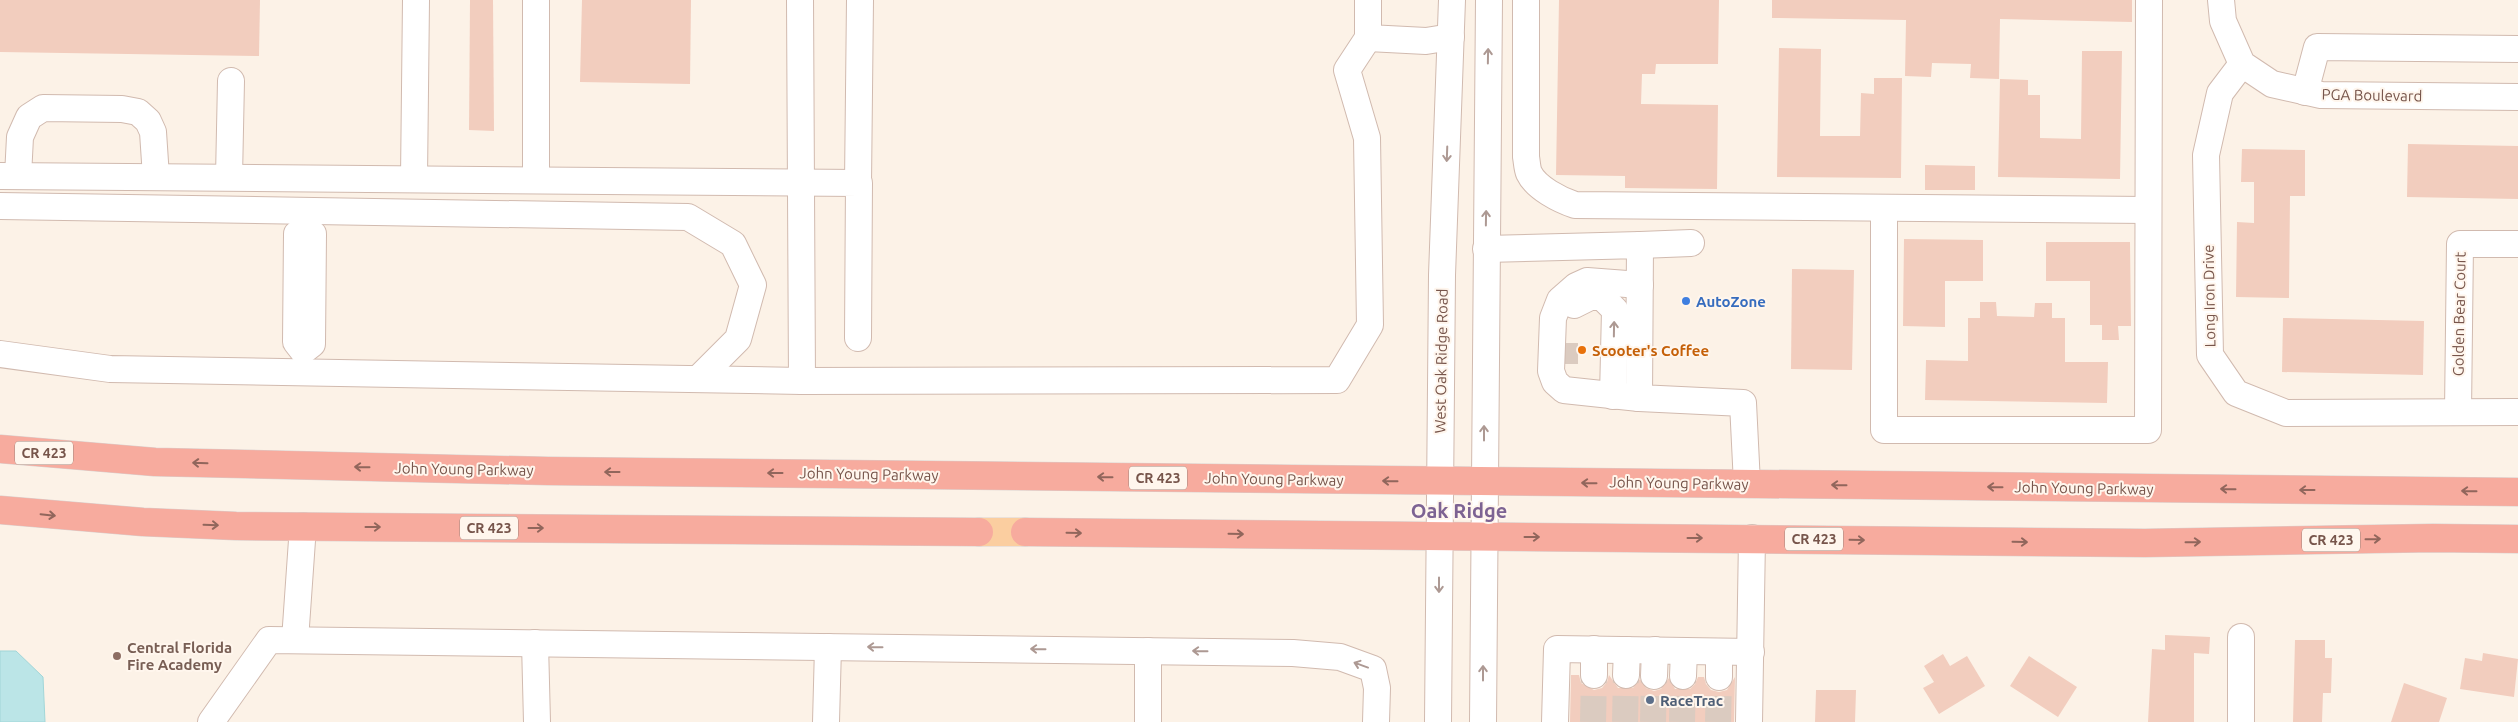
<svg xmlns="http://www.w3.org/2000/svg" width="2518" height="722" font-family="Ubuntu,sans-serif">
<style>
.water{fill:#bbe5e7;stroke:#a1d6d8}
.building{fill:#f2cdbe}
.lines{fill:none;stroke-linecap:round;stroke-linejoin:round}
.minor-tunnel{stroke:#dbcbc0;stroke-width:26;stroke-dasharray:26 13;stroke-linecap:butt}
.minor-casing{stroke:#d1baaf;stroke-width:28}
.major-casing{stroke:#d9cfcd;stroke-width:29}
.highway-casing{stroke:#d9cfcd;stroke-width:29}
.minor{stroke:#fff;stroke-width:26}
.major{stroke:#fbcea0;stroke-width:28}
.highway{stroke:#f7ab9e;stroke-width:28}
.oneway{stroke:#ad9993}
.oneway2{stroke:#91665c}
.shop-dot{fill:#3f7fe0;stroke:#fff6ed;stroke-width:2}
.food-dot{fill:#e8710a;stroke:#fff6ed;stroke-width:2}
.education-dot{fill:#8d6e63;stroke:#fff6ed;stroke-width:2}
.service-dot{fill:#5c6f8a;stroke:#fff6ed;stroke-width:2}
.labels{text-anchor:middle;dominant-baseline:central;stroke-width:4;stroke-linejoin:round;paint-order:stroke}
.shield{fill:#fff6ed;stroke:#a0857c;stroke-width:1}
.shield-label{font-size:14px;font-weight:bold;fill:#77554b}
.street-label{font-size:15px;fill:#77554b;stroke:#fff6ed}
.shop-label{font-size:15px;font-weight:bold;fill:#366cbe;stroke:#fff6ed;text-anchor:start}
.food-label{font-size:15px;font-weight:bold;fill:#c56008;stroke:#fff6ed;text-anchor:start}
.education-label{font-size:15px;font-weight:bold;fill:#785e54;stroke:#fff6ed;text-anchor:start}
.service-label{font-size:15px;font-weight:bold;fill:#4e5e75;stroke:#fff6ed;text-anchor:start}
.district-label{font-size:20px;font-weight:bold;fill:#7d6393;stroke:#fff6ed}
</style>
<rect width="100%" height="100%" fill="#fcf2e7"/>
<path class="water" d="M0 651H16L43 677 45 722H0Z"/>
<g class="building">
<path d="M0 0H260L259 56 0 52Z"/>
<path d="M470 0H493L494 131 469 130Z"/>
<path d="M582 0H691L690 84 580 82Z"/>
<path d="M1559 0H1719L1718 64H1656L1655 74H1642L1641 104 1718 105 1717 189 1625 188V176L1556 175Z"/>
<path d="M1772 0H2132V22L2000 19 1999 79 1970 78 1971 64 1932 63 1931 77 1905 76 1906 20 1772 18Z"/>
<path d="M1779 48 1821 49 1820 136H1860L1861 93 1874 94V78H1902L1901 178 1777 177Z"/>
<path d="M2082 51H2122L2120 179 1998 177 2000 79 2028 80V95H2040V138L2081 139Z"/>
<path d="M2408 144 2518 146V199L2407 197Z"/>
<path d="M2242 149 2305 150V196H2290L2289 298 2236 297 2237 222 2254 223V182H2241Z"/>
<path d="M1925 165 1975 166V190H1925Z"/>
<path d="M1904 239 1983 240V281H1945V327L1903 326Z"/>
<path d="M2046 242H2130L2131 326H2118L2119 340H2102V325H2090V281H2046Z"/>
<path d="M1792 269 1854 270 1852 370 1791 369Z"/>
<path d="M1980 302H1996L1997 316 2034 317 2035 303H2052V318H2065V362H2108L2107 403 1925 400 1926 360 1968 361V318H1980Z"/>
<path d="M2283 318 2424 321 2423 375 2282 372Z"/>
<path d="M2165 635 2210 637 2209 654 2194 653V722H2148L2152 649 2165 650Z"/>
<path d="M2295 640H2325V658H2332L2331 693H2323L2322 722H2293Z"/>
<path d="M2483 653 2518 659 2514 697 2460 689 2465 658 2482 661Z"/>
<path d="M1943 654 1950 666 1967 656 1985 686 1939 714 1923 688 1934 682 1924 666Z"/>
<path d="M2029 656 2077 687 2058 717 2010 686Z"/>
<path d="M1571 675H1579L1581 683 1594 690 1602 688 1607 682 1609 675 1618 688H1633L1640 679 1646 688 1654 691 1661 689 1669 678 1675 689H1690L1695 684 1698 677H1704L1706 684 1711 690 1719 692 1727 690 1735 677 1734 722H1570Z"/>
<path d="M2404 683 2447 698 2439 722H2391Z"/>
<path d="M1816 690H1856L1855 722H1815Z"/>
</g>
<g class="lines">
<g class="minor-tunnel">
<path d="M1565 364V343"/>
<path d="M1593 722 1594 675"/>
<path d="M1625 722 1626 675"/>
<path d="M1653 722 1654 676"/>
<path d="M1682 722 1683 676"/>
<path d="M1718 722 1719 677"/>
</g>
<g class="minor-casing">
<g id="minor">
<path d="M1368 0V38L1426 41 1451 37"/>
<path d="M1526 0V157C1527 162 1527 168 1529 173 1536 188 1560 200 1575 205L2148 210"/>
<path d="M2221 0 2223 21 2242 64 2272 84 2321 95 2518 97"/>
<path d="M2242 64 2220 93 2206 155 2210 355 2236 393 2286 413 2518 412"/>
<path d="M2305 92 2317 47 2518 49"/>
<path d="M0 176 859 183 858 338"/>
<path d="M18 176 20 137 29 117 43 108 122 109 138 112 148 121 153 132 156 177"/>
<path d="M229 177 231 81"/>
<path d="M414 178 416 0"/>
<path d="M536 180V0"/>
<path d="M858 183 860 0"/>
<path d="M0 206 688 217 733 244 753 285 738 339 698 379"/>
<path d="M1884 209V430H2148L2149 0"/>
<path d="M305 228 313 234 312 344 303 351 296 342 297 234Z"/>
<path d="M1640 245 1691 243"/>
<path d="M1486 249 1640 245 1639 398 1743 403 1747 484"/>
<path d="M1574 305 1590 297H1602L1615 310 1613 396"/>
<path d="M0 354 110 369 802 381 800 0"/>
<path d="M802 381 1337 380 1370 325 1367 138 1347 70 1368 38"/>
<path d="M1639 398 1564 390 1555 382 1551 371 1553 318 1560 300 1576 286 1587 281 1640 285"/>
<path d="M2458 412 2460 244H2518"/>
<path d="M2241 637V722"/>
<path d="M295 640 303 526"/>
<path d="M535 643 537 722"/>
<path d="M1594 675V649"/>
<path d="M1626 675 1627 650"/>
<path d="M1654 676 1655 650"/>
<path d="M1683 676 1684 651"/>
<path d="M1719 677V652"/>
<path d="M211 722 269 640 1293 653 1340 657 1373 669 1377 688 1376 722"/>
<path d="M826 722 828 647"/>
<path d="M1148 722V651"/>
<path d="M1438 722 1442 275 1452 0"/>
<path d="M1483 722 1489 0"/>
<path d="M1555 722 1557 649 1751 652"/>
<path d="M1749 722 1752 538"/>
</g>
</g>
<g class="major-casing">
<path id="major" d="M979 532H1025"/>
</g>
<g class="highway-casing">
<g id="highway">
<path d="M0 449 155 462 548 471 2518 492"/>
<path d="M0 510 143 522 236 526 979 532"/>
<path d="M1025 532 2145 543 2433 538 2518 539"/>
</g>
</g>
<use href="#minor" class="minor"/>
<use href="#major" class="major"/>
<use href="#highway" class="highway"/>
</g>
<defs><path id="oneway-shaft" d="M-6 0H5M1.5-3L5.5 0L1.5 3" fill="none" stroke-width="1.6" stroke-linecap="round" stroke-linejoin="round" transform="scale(1.25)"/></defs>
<g class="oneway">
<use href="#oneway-shaft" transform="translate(1488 56) rotate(-89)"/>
<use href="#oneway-shaft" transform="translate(1447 154) rotate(92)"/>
<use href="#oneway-shaft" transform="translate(1486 218) rotate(-89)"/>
<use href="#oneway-shaft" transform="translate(1614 329) rotate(-89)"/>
<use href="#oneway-shaft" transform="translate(1484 433) rotate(-90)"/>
<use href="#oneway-shaft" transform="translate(1439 585) rotate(90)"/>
<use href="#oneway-shaft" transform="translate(875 647) rotate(-179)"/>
<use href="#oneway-shaft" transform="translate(1038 649) rotate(-179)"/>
<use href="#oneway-shaft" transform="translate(1200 651) rotate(-179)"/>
<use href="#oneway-shaft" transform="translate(1361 665) rotate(-160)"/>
<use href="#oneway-shaft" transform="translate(1483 673) rotate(-90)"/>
</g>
<g class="oneway2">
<use href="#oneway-shaft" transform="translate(200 463) rotate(-178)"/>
<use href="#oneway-shaft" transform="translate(362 467) rotate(-179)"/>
<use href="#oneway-shaft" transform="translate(612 472) rotate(-180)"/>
<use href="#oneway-shaft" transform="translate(775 473) rotate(-180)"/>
<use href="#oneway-shaft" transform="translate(1105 477) rotate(-179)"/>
<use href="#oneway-shaft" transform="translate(1390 481) rotate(-179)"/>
<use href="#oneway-shaft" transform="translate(1589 483) rotate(-179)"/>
<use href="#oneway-shaft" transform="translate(1839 485) rotate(-179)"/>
<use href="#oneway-shaft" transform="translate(1995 487) rotate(-179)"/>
<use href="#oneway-shaft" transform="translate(2228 489) rotate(-179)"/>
<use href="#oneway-shaft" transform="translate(2307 490) rotate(-180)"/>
<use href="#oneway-shaft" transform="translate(2469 491) rotate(-179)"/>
<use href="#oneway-shaft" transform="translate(48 515) rotate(6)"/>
<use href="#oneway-shaft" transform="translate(211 525) rotate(2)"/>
<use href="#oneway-shaft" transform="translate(373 527)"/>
<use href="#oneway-shaft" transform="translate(536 528)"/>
<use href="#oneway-shaft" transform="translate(1074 533) rotate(1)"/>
<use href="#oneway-shaft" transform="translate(1236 534) rotate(1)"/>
<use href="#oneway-shaft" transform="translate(1532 537)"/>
<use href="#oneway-shaft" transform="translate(1695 538)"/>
<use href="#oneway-shaft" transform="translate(2373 539) rotate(-1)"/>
<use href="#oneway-shaft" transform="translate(1857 540) rotate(1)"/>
<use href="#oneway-shaft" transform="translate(2020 542) rotate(1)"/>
<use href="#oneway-shaft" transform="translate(2193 542) rotate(-1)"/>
</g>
<circle class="shop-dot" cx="1686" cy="301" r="5"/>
<circle class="food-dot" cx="1582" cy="350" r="5"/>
<circle class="education-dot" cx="117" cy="656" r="5"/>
<circle class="service-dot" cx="1650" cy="700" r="5"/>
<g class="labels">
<g class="shield">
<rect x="15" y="441.5" width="58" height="23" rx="4"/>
<rect x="1129" y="466.5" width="58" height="23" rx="4"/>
<rect x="460" y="516.5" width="58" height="23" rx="4"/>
<rect x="1785" y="527.5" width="58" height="23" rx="4"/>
<rect x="2302" y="528.5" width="58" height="23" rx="4"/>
</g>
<g class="shield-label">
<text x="44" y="453">CR 423</text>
<text x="1158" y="478">CR 423</text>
<text x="489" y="528">CR 423</text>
<text x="1814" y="539">CR 423</text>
<text x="2331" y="540">CR 423</text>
</g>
<g class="street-label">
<text transform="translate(2372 95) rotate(1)">PGA Boulevard</text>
<text transform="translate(2209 296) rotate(-91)">Long Iron Drive</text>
<text transform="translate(2459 314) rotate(-89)">Golden Bear Court</text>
<text transform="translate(1441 361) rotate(-89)">West Oak Ridge Road</text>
<text transform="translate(464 469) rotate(1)">John Young Parkway</text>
<text transform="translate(869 474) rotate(1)">John Young Parkway</text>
<text transform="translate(1274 479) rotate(1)">John Young Parkway</text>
<text transform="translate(1679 483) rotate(1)">John Young Parkway</text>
<text transform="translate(2084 488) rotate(1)">John Young Parkway</text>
</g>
<g class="shop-label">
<text x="1696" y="301">AutoZone</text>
</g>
<g class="food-label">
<text x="1592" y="350">Scooter's Coffee</text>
</g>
<g class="education-label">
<text x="127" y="647">Central Florida<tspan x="127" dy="17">Fire Academy</tspan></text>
</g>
<g class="service-label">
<text x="1660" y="700">RaceTrac</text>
</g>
<g class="district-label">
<text x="1459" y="510">Oak Ridge</text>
</g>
</g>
</svg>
